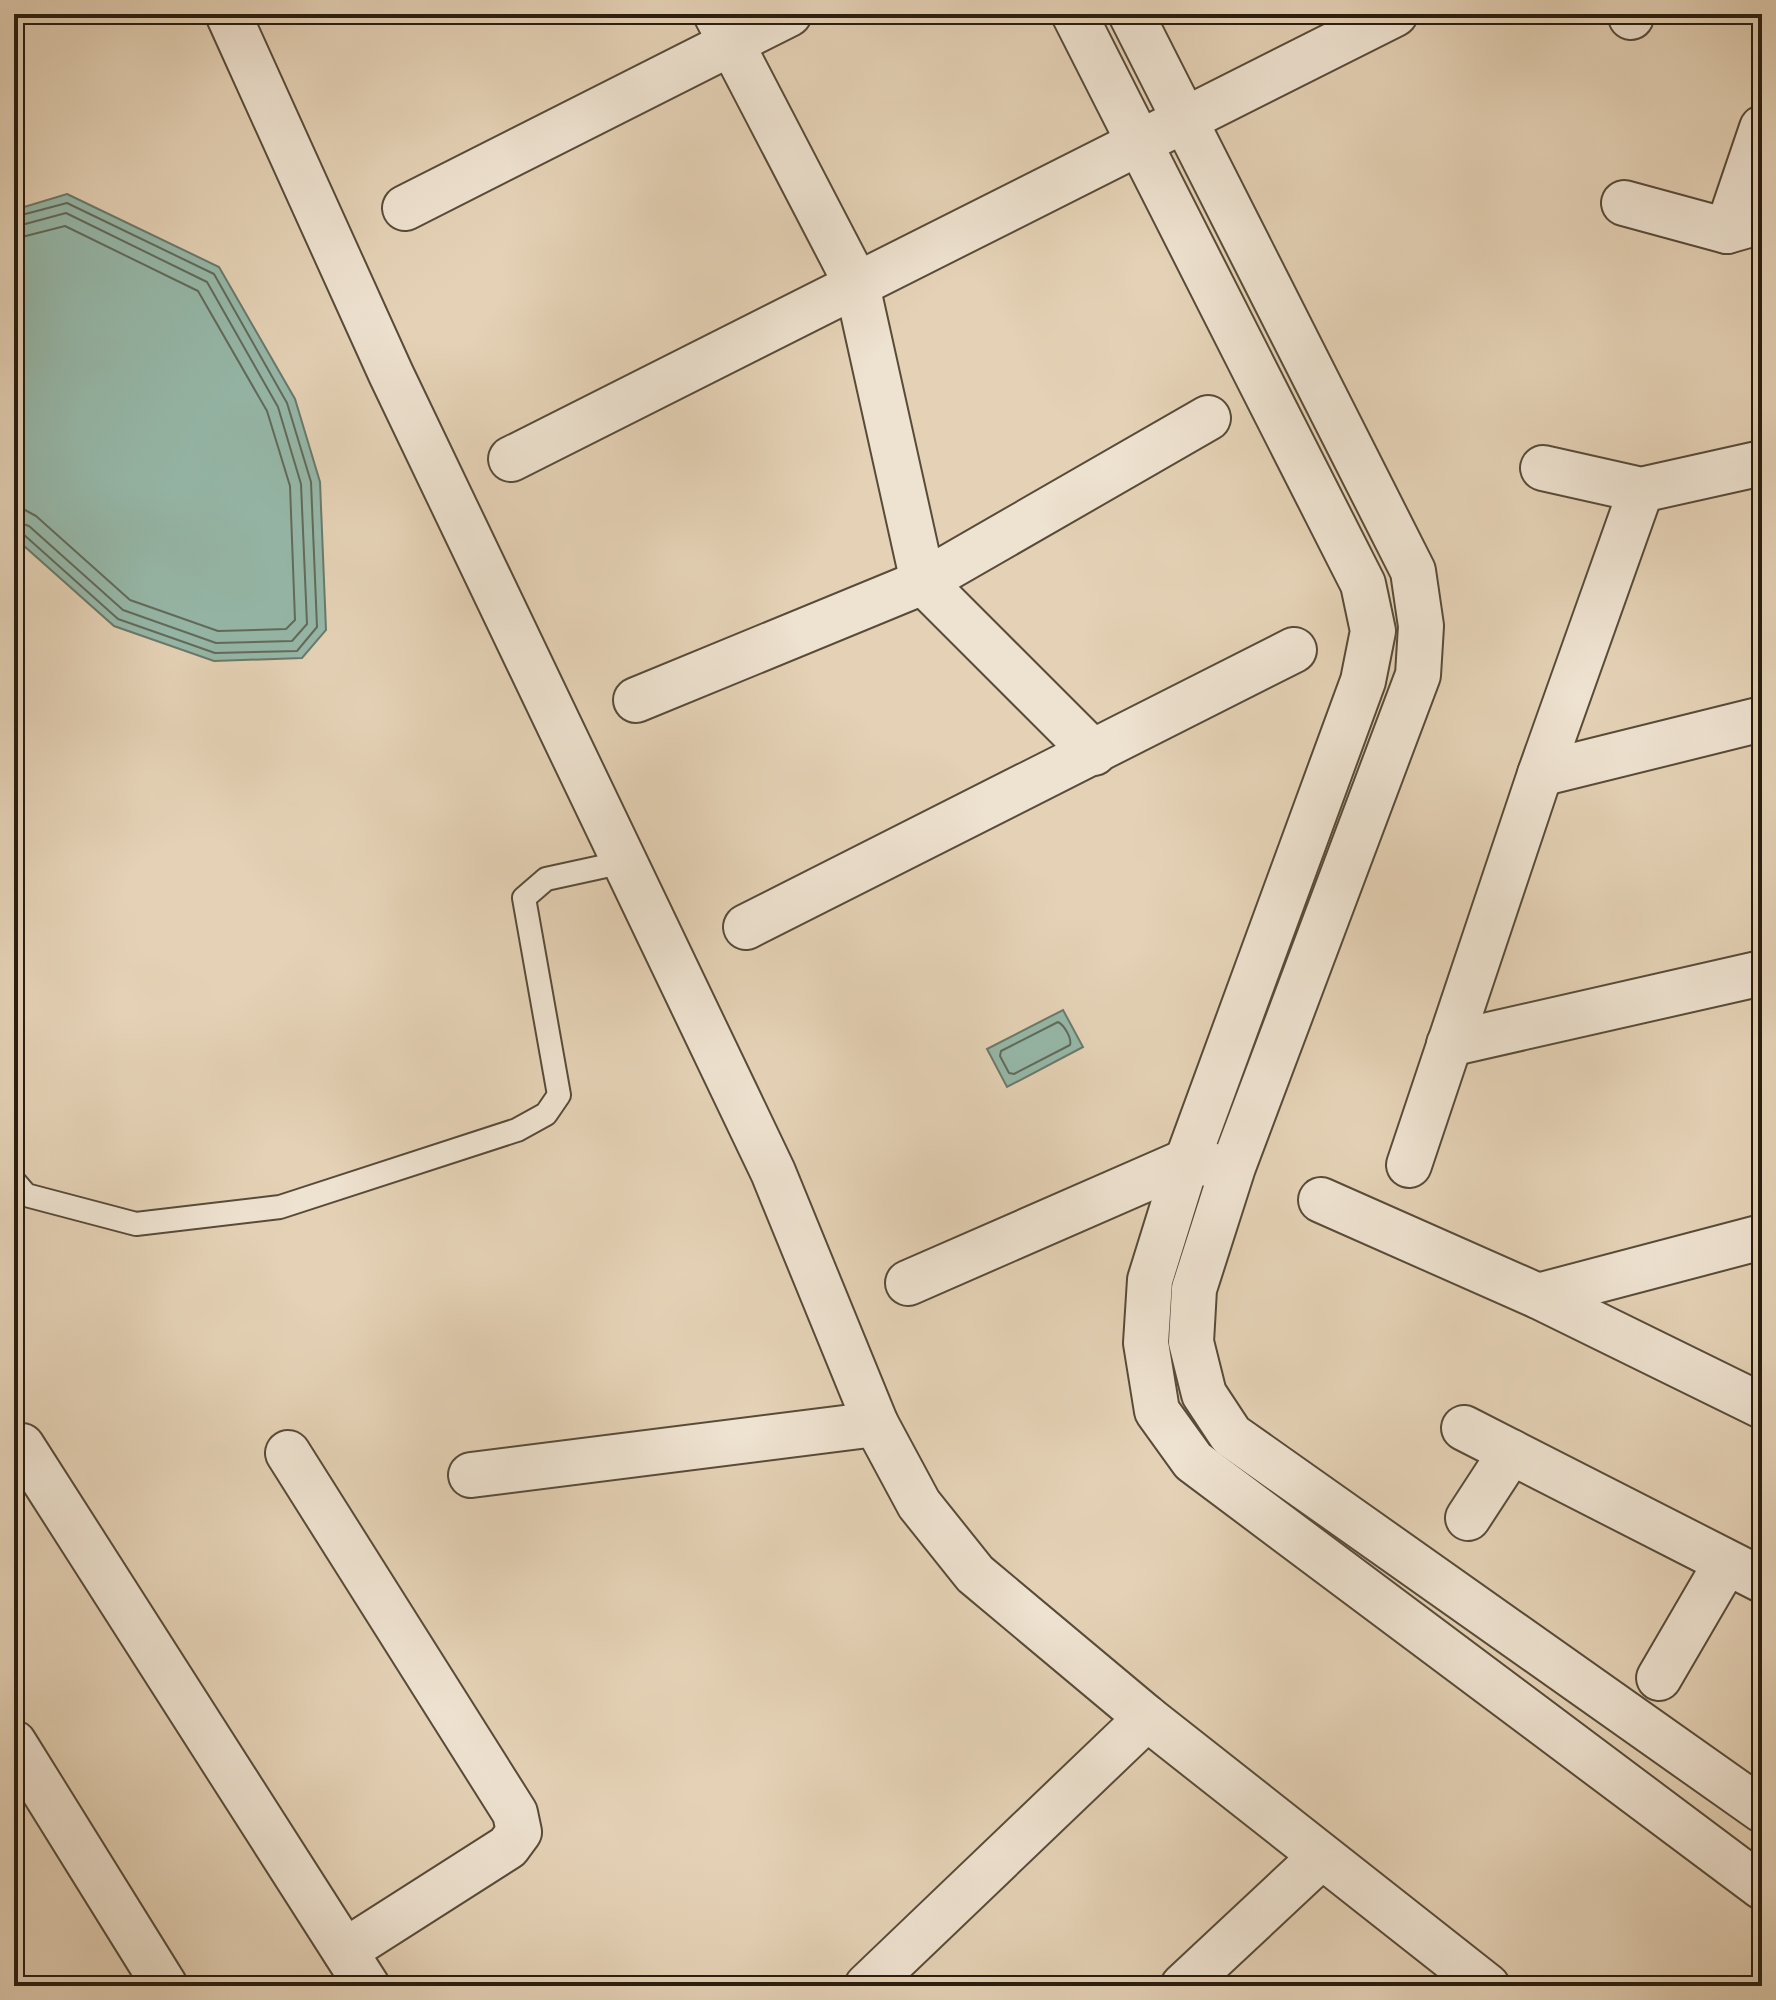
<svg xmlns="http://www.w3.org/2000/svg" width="1776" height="2000" font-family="'IM FELL Double Pica',serif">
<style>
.water{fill:#96b8a9;stroke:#6a7a6b;stroke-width:2}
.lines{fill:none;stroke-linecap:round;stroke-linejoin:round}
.shore{stroke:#606b5c;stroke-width:2}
.lane-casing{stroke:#584b39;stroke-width:26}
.street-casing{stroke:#584b39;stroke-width:48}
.lane{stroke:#eee2d0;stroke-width:22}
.street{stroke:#eee2d0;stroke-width:44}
</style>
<rect width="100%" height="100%" fill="#e5d2b6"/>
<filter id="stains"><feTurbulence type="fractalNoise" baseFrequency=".0025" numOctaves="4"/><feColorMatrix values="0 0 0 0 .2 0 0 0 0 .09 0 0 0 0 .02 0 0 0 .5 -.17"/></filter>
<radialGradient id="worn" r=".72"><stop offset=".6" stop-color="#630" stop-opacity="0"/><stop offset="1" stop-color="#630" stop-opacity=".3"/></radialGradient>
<g class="water">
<path d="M67 194 219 267 295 399 320 482 326 630 302 658 214 661 114 626 14 537V210Z"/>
<path d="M1063 1010 1083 1047 1007 1087 987 1049Z"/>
</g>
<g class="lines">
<g class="shore">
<path d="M14 217 67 203 214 274 287 403 311 482 317 627 297 651 215 653 118 619 22 533 14 531"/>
<path d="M14 227 66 213 207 282 278 407 301 484 307 624 292 641 216 643 123 610 29 526 14 521"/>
<path d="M14 239 65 226 198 291 267 411 290 486 295 620 286 629 218 631 130 600 36 516 25 510 14 509"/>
<path d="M1058 1022C1064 1025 1072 1038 1070 1045L1014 1074 1009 1073 1000 1056 1001 1051Z"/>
</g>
<g class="lane-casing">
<path id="lane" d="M14 1181 26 1195 136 1224 280 1207 517 1130 546 1114 559 1095 524 898 546 879 624 862"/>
</g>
<g class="street-casing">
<g id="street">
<path d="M228 14 391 374 773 1172 876 1424 919 1504 975 1574 1147 1718 1487 1986"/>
<path d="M716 14 857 285 923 582 1094 753"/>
<path d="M1074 14 1363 584 1373 631 1363 681 1187 1161 1150 1280 1146 1343 1157 1411 1193 1461 1762 1887"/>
<path d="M1131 14 1413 571 1421 626 1418 675 1233 1167 1194 1289 1191 1342 1204 1394 1231 1435 1762 1810"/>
<path d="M1630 14 1631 17"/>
<path d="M1624 203 1727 231 1762 221"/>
<path d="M405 208 789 14"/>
<path d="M1727 231 1762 128"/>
<path d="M511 459 1395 14"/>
<path d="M1543 468 1641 490 1762 463"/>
<path d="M636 700 923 582 1208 418"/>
<path d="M1540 774 1762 719"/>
<path d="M746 927 1294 650"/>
<path d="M1449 1044 1762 973"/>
<path d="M1409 1165 1540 774 1641 490"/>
<path d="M1321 1200 1538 1296 1762 1406"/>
<path d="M908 1283 1187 1161 1208 1164"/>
<path d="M1538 1296 1762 1237"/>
<path d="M1464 1428 1762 1580"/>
<path d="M22 1446 367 1986"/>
<path d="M288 1453 515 1813 519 1832 508 1847 345 1951"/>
<path d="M471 1475 876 1424"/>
<path d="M1468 1518 1511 1452"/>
<path d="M1659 1678 1726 1563"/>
<path d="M14 1743 165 1986"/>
<path d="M867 1986 1147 1718"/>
<path d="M1183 1986 1321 1857"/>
</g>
</g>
<use href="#lane" class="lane"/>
<use href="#street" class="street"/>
</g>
<rect width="1776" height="2000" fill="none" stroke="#e5d2b6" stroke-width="48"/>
<rect x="16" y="16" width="1744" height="1968" fill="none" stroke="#291e0f" stroke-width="4"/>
<rect x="24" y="24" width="1728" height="1952" fill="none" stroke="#291e0f" stroke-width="2"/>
<rect width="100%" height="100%" filter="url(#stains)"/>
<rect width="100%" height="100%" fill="url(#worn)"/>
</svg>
